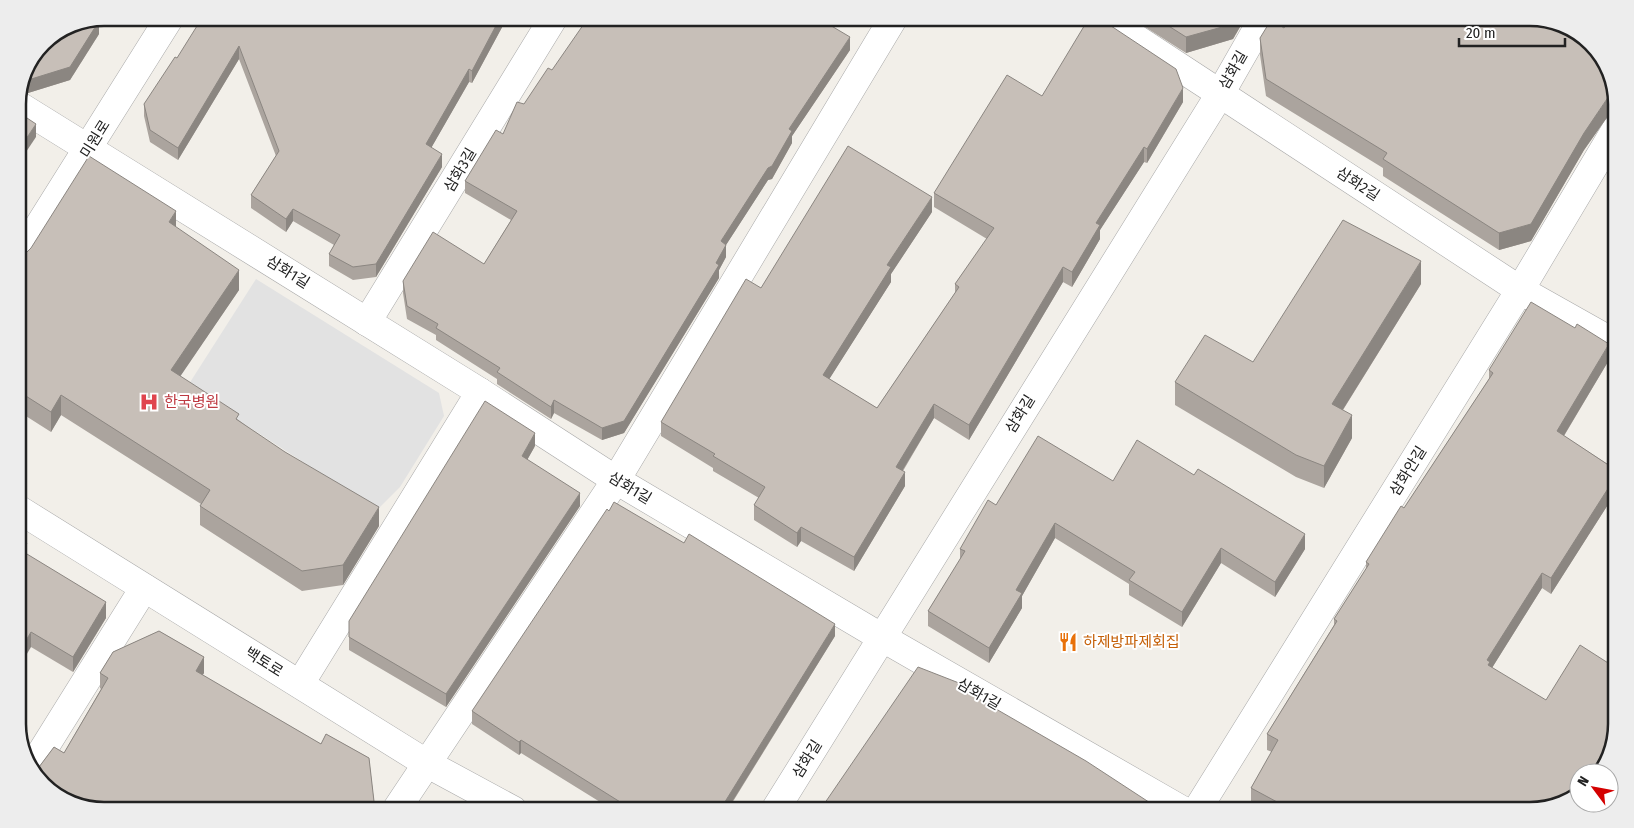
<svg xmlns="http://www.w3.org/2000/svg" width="1634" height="828" font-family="'Fira Sans Condensed','Noto Sans KR',sans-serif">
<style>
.parking{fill:#e2e2e2}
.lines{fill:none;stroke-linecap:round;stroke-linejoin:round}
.minor-casing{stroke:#a9a9a9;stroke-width:29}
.minor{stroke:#fff;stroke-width:28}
.wall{fill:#aba49e}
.shaded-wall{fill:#8b8681}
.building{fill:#c7bfb8;stroke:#8b8681}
.labels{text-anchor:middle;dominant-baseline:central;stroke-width:4;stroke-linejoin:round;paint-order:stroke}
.street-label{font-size:15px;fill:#222;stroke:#fff}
.health-label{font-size:15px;fill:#be3a42;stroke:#fff;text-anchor:start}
.food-label{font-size:15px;fill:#c56008;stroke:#fff;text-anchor:start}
.rim{fill:none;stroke:#222;stroke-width:2.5}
</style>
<rect width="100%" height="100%" fill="#f2efe9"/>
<path class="parking" d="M256 279 439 393 444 416 400 487 377 510 187 387Z"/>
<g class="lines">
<g class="minor-casing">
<g id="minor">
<path d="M1103 17 1520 290 1616 344"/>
<path d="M18 105 480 392 616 480 881 637 1182 810"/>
<path d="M18 259 170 17"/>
<path d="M367 322 554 17"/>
<path d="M18 509 426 763 513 810"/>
<path d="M300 684 480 392"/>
<path d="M31 769 144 588"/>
<path d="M396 810 616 480 894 17"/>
<path d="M775 810 1220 94 1264 17"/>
<path d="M1197 810 1520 290 1616 129"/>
</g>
</g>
<use href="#minor" class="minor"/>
</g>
<g class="wall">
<path d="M507 18 472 83 469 82 431 148 442 167 376 277 353 280 329 266V254L334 245 293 221 286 232 251 208V195L276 156 239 59 178 160 150 142 144 116V104L177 58 242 21Z"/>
<path d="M1131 18H1244V20L1233 39 1186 53Z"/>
<path d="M1284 28 1608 116 1584 150 1531 241 1499 250 1383 176V168L1266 96 1260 55V38Z"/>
<path d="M99 34 70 80 28 93 21 90 43 43Z"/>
<path d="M850 50 792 136V143L772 179 768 180 726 245V257L719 270V278L624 433 602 440 554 413 551 419 497 384V379L436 340V335L407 319 403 293V281L484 264 511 220 465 193V181L503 134 524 104 552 70Z"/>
<path d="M1042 96 1183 102 1147 163 1144 162 1100 230V239L1072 287 1063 282 969 440 934 418 903 471 905 486 854 571 801 541 797 547 754 520V505L759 498 713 471V468L661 436V422L761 288 932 212 891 274V282L829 379 877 408 955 293V284L987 239 934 207V193Z"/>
<path d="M176 227 239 290 180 376 379 526 343 585 302 591 200 525V506L201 504 61 415 51 432 18 411V256Z"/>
<path d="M1421 284 1343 410 1352 438 1324 488 1296 477 1175 405V382L1253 362Z"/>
<path d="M1609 360 1564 436 1609 465V453L1616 441V492L1551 594 1542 588 1492 668 1530 810H1263L1251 804V788L1272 752 1267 750V734L1334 625V619L1366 569V562L1404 508 1489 379V370Z"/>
<path d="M535 446 527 460 580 506 446 707 349 650V637Z"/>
<path d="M1194 475 1305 549 1275 597 1221 563 1182 627 1129 595V584L1055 538 1022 596V608L989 663 928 626V611L960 560V549L996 505 1113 481Z"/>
<path d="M27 554 106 618 73 672 31 647Z"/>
<path d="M159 631 204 657V673L202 675 321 744 326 734 369 758 375 810H104L65 801 32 772 31 769 39 767 54 747 64 753 101 689 100 688V673L113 652Z"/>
<path d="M835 636 729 808 732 810H613L521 753 519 755 472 724V711Z"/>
</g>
<g class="shaded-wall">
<path d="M237 18H244L231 39V26Z"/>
<path d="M500 18H507L472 83V71Z"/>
<path d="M1237 18H1244V20L1233 39 1186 53V37Z"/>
<path d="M99 21V34L70 80 28 93V80Z"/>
<path d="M850 37V50L792 136V143L772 179 768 180 726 245V257L719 270V278L624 433 602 440V428L721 241 789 129Z"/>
<path d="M239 46V59L178 160V148Z"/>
<path d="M469 69V82L426 157V144Z"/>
<path d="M1183 88V102L1147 163V149Z"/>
<path d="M1613 90 1616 98V102L1608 116 1584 150 1531 241 1499 250V233L1584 133Z"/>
<path d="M36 124V137L18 164V151Z"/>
<path d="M1144 147V162L1100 230V239L1072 287V272L1096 223Z"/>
<path d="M442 154V167L376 277V264Z"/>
<path d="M932 197V212L891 274V282L823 389V375L887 265Z"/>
<path d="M293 209V221L286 232V219Z"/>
<path d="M176 211V230L169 222Z"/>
<path d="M1421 261V284L1332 427V404Z"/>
<path d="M1063 267V282L969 440V425Z"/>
<path d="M239 270V290L171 390V370Z"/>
<path d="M1609 344V360L1557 447V431Z"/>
<path d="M61 395V415L51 432V412Z"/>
<path d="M554 400V413L551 419V407Z"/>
<path d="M934 404V418L896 481V467Z"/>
<path d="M1352 415V438L1324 488V466Z"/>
<path d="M535 433V446L522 469V456Z"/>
<path d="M905 472V486L854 571V557Z"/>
<path d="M1616 476V492L1551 594V578Z"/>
<path d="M580 493V506L446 707V694Z"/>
<path d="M379 507V526L343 585V565Z"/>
<path d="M1055 523V538L1022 596V608L989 663V648L1016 590Z"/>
<path d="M801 527V541L797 547V533Z"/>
<path d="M1305 534V549L1275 597V582Z"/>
<path d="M27 543V558L22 551Z"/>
<path d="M1221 548V563L1182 627V612Z"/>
<path d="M1542 573V588L1490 671 1487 660Z"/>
<path d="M106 602V618L73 672V657Z"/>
<path d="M835 624V636L727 810 723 805Z"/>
<path d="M31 632V647L18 669V654Z"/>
<path d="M204 657V673L196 686V671Z"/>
<path d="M27 730V745L25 750 21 741Z"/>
<path d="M521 740V753L519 755V742Z"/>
<path d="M1610 753 1607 763 1598 773Z"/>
</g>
<g class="building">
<path d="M202 18H237L231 26 251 18H500L472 71 469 69 426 144 442 154 376 264 353 267 329 254 340 235 293 209 286 219 251 195 279 151 239 46 178 148 150 130 144 104 175 57 177 58Z"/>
<path d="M588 18H818L850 37 789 129 792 131 772 166 768 168 721 241 726 245 716 263 719 265 624 421 602 428 554 400 551 407 497 372 500 368 436 328 438 324 407 306 403 281 433 232 484 264 517 211 465 181 496 130 503 134 517 102 524 104 548 68 552 70Z"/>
<path d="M1089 18H1099L1176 69 1183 88 1147 149 1144 147 1096 223 1100 225 1072 272 1063 267 969 425 934 404 896 467 905 472 854 557 801 527 797 533 754 505 765 487 713 456 715 454 661 422 746 279 761 288 848 146 932 197 887 265 891 267 823 375 877 408 959 287 955 284 994 228 934 193 1007 75 1042 96Z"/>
<path d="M1156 18H1237L1233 24 1186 37Z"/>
<path d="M1290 18H1530L1569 27 1602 56 1613 90 1584 133 1531 224 1499 233 1383 159 1387 153 1266 79 1260 38 1271 20 1284 28Z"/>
<path d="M96 19 99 21 70 67 28 80 26 79 43 43 71 24Z"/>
<path d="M18 112 36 124 18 151Z"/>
<path d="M89 156 176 211 169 222 239 270 171 370 239 414 236 419 285 452 379 507 343 565 302 571 200 506 210 490 61 395 51 412 18 391V255L26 253 31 248Z"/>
<path d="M1343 220 1421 261 1332 404 1352 415 1324 466 1296 455 1175 382 1205 335 1253 362Z"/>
<path d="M1531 302 1575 328 1577 324 1609 344 1557 431 1616 470V476L1551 578 1542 573 1487 660 1490 662 1488 665 1546 700 1580 645 1616 668V724L1610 753 1598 773H1579V793L1574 799 1530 810H1292L1251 788 1278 740 1267 734 1337 621 1334 619 1369 564 1366 562 1401 506 1404 508 1493 373 1489 370Z"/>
<path d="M485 401 535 433 522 456 580 493 446 694 349 637V621Z"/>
<path d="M1038 436 1113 481 1137 440 1194 475 1198 469 1305 534 1275 582 1221 548 1182 612 1129 580 1135 572 1055 523 1016 590 1022 593 989 648 928 611 965 551 960 549 988 500 996 505Z"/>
<path d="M1616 441V457L1609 453Z"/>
<path d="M614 502 684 543 689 534 835 624 723 805 732 810H633L521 740 519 742 472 711 607 509 609 511Z"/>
<path d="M18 537 27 543 22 551 106 602 73 657 31 632 18 654Z"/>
<path d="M159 631 204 657 196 671 321 744 326 734 369 758 375 810H104L65 801 32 772 31 769 39 767 54 747 64 753 108 678 100 673 113 652Z"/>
<path d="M918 667 959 683 979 694 977 698 1086 761 1161 810H820Z"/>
<path d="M18 724 27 730 21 741 18 730Z"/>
<path d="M431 803 443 810H388Z"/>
</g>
<defs>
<g id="hospital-bare" transform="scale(1.5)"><path d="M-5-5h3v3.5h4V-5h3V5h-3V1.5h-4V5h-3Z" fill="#e0444e" stroke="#fff" stroke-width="2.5" paint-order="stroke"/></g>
<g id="restaurant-bare" transform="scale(1.5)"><path d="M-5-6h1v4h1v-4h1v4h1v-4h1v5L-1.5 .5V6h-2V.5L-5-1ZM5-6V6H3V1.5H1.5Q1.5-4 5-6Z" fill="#e8710a" stroke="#fff" stroke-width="2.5" paint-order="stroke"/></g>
</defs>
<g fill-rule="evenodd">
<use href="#hospital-bare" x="149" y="402"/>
<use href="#restaurant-bare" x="1068" y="642"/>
</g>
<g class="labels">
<g class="street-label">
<text transform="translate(1233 70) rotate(-60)">삼화길</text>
<text transform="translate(95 139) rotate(-58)">미원로</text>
<text transform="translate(460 170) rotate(-59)">삼화3길</text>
<text transform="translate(1358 184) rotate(33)">삼화2길</text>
<text transform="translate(288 272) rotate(32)">삼화1길</text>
<text transform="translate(1020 414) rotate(-58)">삼화길</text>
<text transform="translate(1408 471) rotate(-58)">삼화안길</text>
<text transform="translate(630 488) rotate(31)">삼화1길</text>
<text transform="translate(264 662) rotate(32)">백토로</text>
<text transform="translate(979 694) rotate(30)">삼화1길</text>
<text transform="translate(807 759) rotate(-58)">삼화길</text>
</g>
<g class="health-label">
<text x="164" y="402">한국병원</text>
</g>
<g class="food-label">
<text x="1083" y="642">하제방파제회집</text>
</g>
</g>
<path d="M0 0H1634V828H0ZM104 26H1530A78 78 0 0 1 1608 104V724A78 78 0 0 1 1530 802H104A78 78 0 0 1 26 724V104A78 78 0 0 1 104 26Z" fill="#ededed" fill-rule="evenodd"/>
<path class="rim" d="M104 26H1530A78 78 0 0 1 1608 104V724A78 78 0 0 1 1530 802H104A78 78 0 0 1 26 724V104A78 78 0 0 1 104 26Z"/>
<g transform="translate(1594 788) rotate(302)"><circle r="24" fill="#ffffff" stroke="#a7a7a7"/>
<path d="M0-4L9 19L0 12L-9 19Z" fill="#d40000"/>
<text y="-8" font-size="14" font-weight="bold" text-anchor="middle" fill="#222222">N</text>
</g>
<path d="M1459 38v8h106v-8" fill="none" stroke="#222222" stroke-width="2.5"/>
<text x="1466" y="38" font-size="15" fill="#222222" stroke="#ffffff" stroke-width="4" paint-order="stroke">20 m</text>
</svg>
